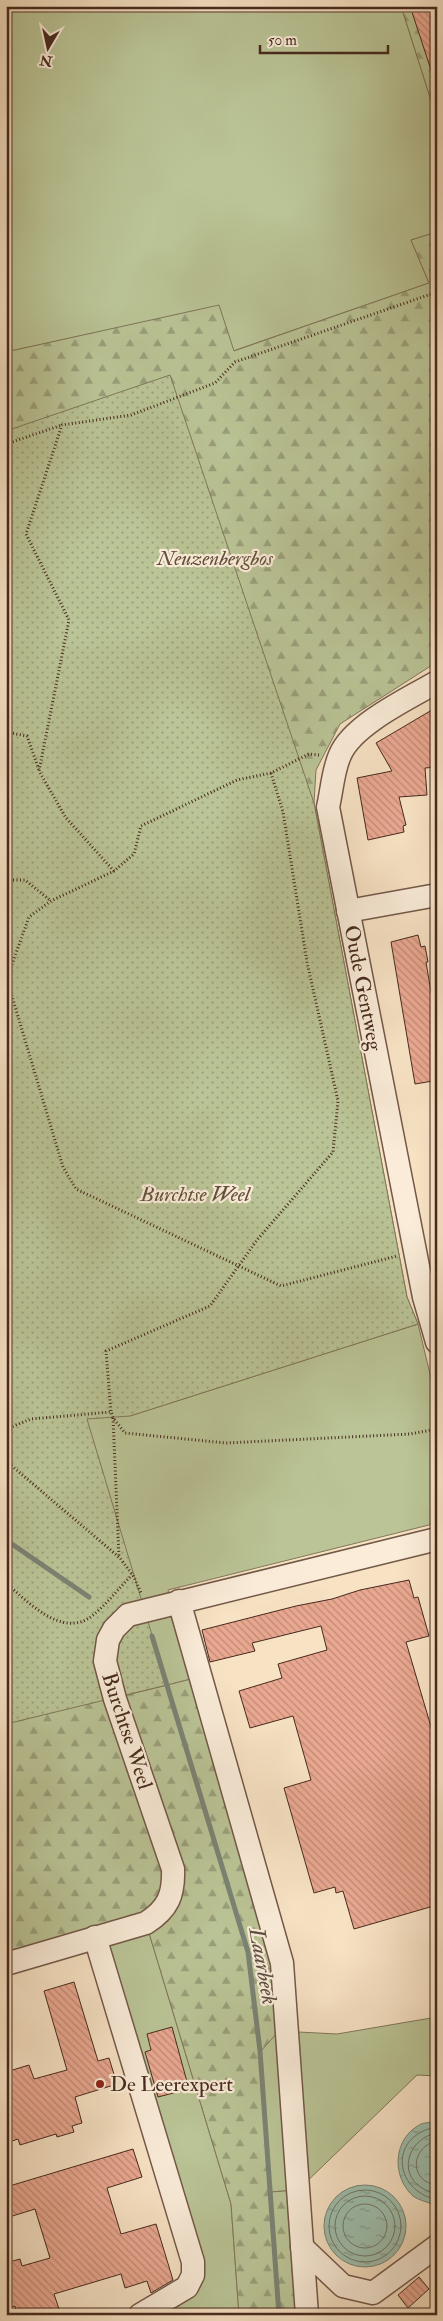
<svg xmlns="http://www.w3.org/2000/svg" width="443" height="2321" font-family="'IM FELL Double Pica',serif">
<style>
.green{fill:#bac496;stroke:#80775a}
.forest{fill:url(#forest-firs);stroke:#80775a}
.park{fill:url(#park-dots);stroke:#80775a}
.water{fill:url(#water-ripples);stroke:#7b8374}
.lines{fill:none;stroke-linecap:round;stroke-linejoin:round}
.shore{stroke:#727466;stroke-width:1}
.stream{stroke:#7b8374;stroke-width:5}
.building{fill:url(#building-back-hatch);stroke:#472a1e}
.minor-casing{stroke:#735848;stroke-width:25}
.path{stroke:#472a1e;stroke-width:3;stroke-dasharray:1 2.5;stroke-linecap:butt}
.minor{stroke:#faecd9;stroke-width:22}
.poi-dot{fill:#8f2418;stroke:#faecd9;stroke-width:2}
.labels{text-anchor:middle;dominant-baseline:central;stroke-width:4.5;stroke-linejoin:round;paint-order:stroke}
.park-label{font-size:21px;font-style:italic;fill:#64503c;stroke:#faecd9}
.street-label{font-size:21px;fill:#472a1e;stroke:#faecd9}
.poi-label{font-size:21px;fill:#472a1e;stroke:#faecd9;text-anchor:start}
.water-label{font-size:22px;font-style:italic;fill:#5d4f42;stroke:#faecd9}
</style>
<defs>
<pattern id="forest-firs" width="22" height="20" patternUnits="userSpaceOnUse" patternTransform="scale(1.25)"><rect width="22" height="20" fill="#bac496"/><path d="M5 1l3.5 6h-7zM16 11l3.5 6h-7z" fill="#999f7a"/></pattern>
<pattern id="park-dots" width="8" height="8" patternUnits="userSpaceOnUse" patternTransform="scale(1.25)"><rect width="8" height="8" fill="#bac496"/><path d="M2 2h.1M6 6h.1" fill="none" stroke="#999f7a" stroke-width="1.8" stroke-linecap="round"/></pattern>
<pattern id="water-ripples" width="26" height="14" patternUnits="userSpaceOnUse" patternTransform="scale(1.25)"><rect width="26" height="14" fill="#9ebfae"/><path d="M2 4q2-2 4 0t4 0M15 11q2-2 4 0t4 0" fill="none" stroke="#839b8d"/></pattern>
<pattern id="building-back-hatch" width="6" height="6" patternUnits="userSpaceOnUse" patternTransform="scale(1.25)"><rect width="6" height="6" fill="#eaa891"/><path d="M-1 5l2 2M0 0l6 6M5-1l2 2" fill="none" stroke="#bf8976"/></pattern>
</defs>
<rect width="100%" height="100%" fill="#f7e2c4"/>
<filter id="stains"><feTurbulence type="fractalNoise" baseFrequency=".004" numOctaves="4"/><feColorMatrix values="0 0 0 0 .2 0 0 0 0 .09 0 0 0 0 .02 0 0 0 .5 -.17"/></filter>
<radialGradient id="worn" r=".72"><stop offset=".6" stop-color="#630" stop-opacity="0"/><stop offset="1" stop-color="#630" stop-opacity=".3"/></radialGradient>
<g class="green">
<path d="M6 6H401L437 119V232L411 240 429 283 233 351 219 306 6 352Z"/>
<path d="M6 1145 130 1415 418 1324 437 1403V1523L168 1590 191 1679 115 1699Z"/>
<path d="M146 1923 231 2204 239 2315H140L193 2275 95 1937Z"/>
<path d="M437 2017V2076L417 2075 298 2190 270 2192 260 2051 279 2031 337 2034Z"/>
</g>
<g class="forest">
<path d="M401 6H437V119Z"/>
<path d="M437 232V662L340 724 316 770 314 803 407 1297 418 1324 130 1416 59 1298 6 1145V352L219 305 234 351 429 283 411 240Z"/>
<path d="M6 1590 115 1698 191 1679 274 1964 279 2031 260 2052 270 2192 298 2190 303 2315H239L231 2204 146 1923 6 1964Z"/>
</g>
<path class="park" d="M170 375 314 803 407 1297 418 1324 130 1416 87 1419 167 1685 6 1724V431Z"/>
<g class="water">
<path d="M437 2122V2205H434C428 2202 418 2200 413 2196 391 2176 393 2138 421 2124 426 2122 432 2123 437 2122Z"/>
<circle cx="365" cy="2226" r="41"/>
</g>
<g class="lines">
<g class="shore">
<path d="M437 2127C390 2134 391 2189 437 2200"/>
<path d="M437 2133C410 2137 396 2172 422 2188 426 2191 432 2192 437 2194"/>
<path d="M437 2141C418 2144 408 2168 425 2181 428 2183 433 2184 437 2186"/>
<circle cx="365" cy="2226" r="36"/>
<circle cx="365" cy="2226" r="30"/>
<circle cx="365" cy="2226" r="22"/>
</g>
<g class="stream">
<path d="M6 1540 89 1597"/>
<path d="M152 1636 248 1952 260 2051 279 2315"/>
</g>
</g>
<g class="building">
<path d="M410 6H437V78L434 79Z"/>
<path d="M437 707V767L425 768 427 795 399 797 406 825 403 826 404 832 368 840 357 778 392 771 376 743Z"/>
<path d="M418 935 421 947 425 946 428 962H426L437 1028V1071L432 1072 433 1081 415 1084 391 942Z"/>
<path d="M409 1580 414 1598 418 1597 429 1636 406 1642 437 1747V1905L354 1929 343 1891 336 1893 335 1887 314 1893 284 1788 311 1780 293 1716 250 1728 239 1691 282 1678 278 1664 327 1650 321 1626 252 1643 255 1651 210 1662 202 1630 296 1606 332 1599 360 1590Z"/>
<path d="M74 1982 98 2061 109 2058 117 2084 75 2097 82 2123 72 2126 74 2132 57 2137 56 2134 20 2145 18 2139 6 2143V2072L29 2065 34 2079 67 2070 44 1991Z"/>
<path d="M172 2027 189 2089 158 2097 145 2052 151 2050 147 2034Z"/>
<path d="M133 2149 142 2177 107 2188 121 2234 156 2224 173 2280 151 2293 147 2281 125 2288 121 2274 54 2294 61 2315H17L15 2306 6 2308V2263L20 2259 22 2266 50 2258 35 2209 6 2218V2187Z"/>
<path d="M419 2277 429 2289 408 2308 398 2295Z"/>
</g>
<g class="lines">
<g class="minor-casing">
<g id="minor">
<path d="M437 682C409 698 352 725 340 755 333 770 332 790 328 807L424 1297 437 1342"/>
<path d="M348 911 437 895"/>
<path d="M179 1601 282 1963 307 2315"/>
<path d="M95 1937 193 2262V2275L187 2287 140 2315"/>
<path d="M6 1964 146 1923C168 1909 174 1895 173 1869L115 1699 105 1661 108 1640 114 1629 128 1615 148 1610 437 1539"/>
<path d="M302 2247 343 2286 373 2293 437 2246"/>
</g>
</g>
<g class="path">
<path d="M6 444 62 425"/>
<path d="M6 732 27 736 39 770"/>
<path d="M319 755 309 754 271 773 237 780 141 826 134 854 114 871 51 901 29 917 11 967V993L63 1167 76 1189 281 1286 397 1256"/>
<path d="M271 773 283 812 307 962 338 1101 333 1152 257 1240 210 1306 106 1351 111 1412 113 1418 125 1433 226 1443 410 1434 437 1429"/>
<path d="M114 871 66 818 39 771 69 620 26 534 62 425 131 415 215 383 235 362 437 292"/>
<path d="M6 880H25L51 901"/>
<path d="M113 1418 119 1557"/>
<path d="M6 1429 31 1419 111 1412"/>
<path d="M6 1461 120 1558 134 1577 141 1593"/>
<path d="M6 1583C27 1601 62 1639 92 1616 106 1605 119 1588 132 1575"/>
</g>
<use href="#minor" class="minor"/>
</g>
<circle class="poi-dot" cx="100" cy="2084" r="5"/>
<g class="labels">
<g class="park-label">
<text x="215" y="558">Neuzenbergbos</text>
<text x="195" y="1194">Burchtse Weel</text>
</g>
<g class="street-label">
<text transform="translate(363 988) rotate(79)">Oude Gentweg</text>
<text transform="translate(127 1731) rotate(72)">Burchtse Weel</text>
</g>
<g class="poi-label">
<text x="110" y="2084">De Leerexpert</text>
</g>
<g class="water-label">
<text transform="translate(263 1966) rotate(80)">Laarbeek</text>
</g>
</g>
<rect width="443" height="2321" fill="none" stroke="#f7e2c4" stroke-width="25"/>
<rect x="8" y="8" width="428" height="2306" fill="none" stroke="#472a1e" stroke-width="2.5"/>
<rect x="12" y="12" width="418" height="2296" fill="none" stroke="#472a1e"/>
<g transform="translate(48 48) rotate(189)" stroke="#faecd9" stroke-width="4" paint-order="stroke">
<path d="M0-4L9 19L0 12L-9 19Z" fill="#472a1e"/>
<text y="-8" font-size="14" font-weight="bold" text-anchor="middle" fill="#472a1e">N</text>
</g>
<path d="M260 45v8h128v-8" fill="none" stroke="#472a1e" stroke-width="2.5"/>
<text x="268" y="45" font-size="15" fill="#472a1e" stroke="#faecd9" stroke-width="4" paint-order="stroke">50 m</text>
<rect width="100%" height="100%" filter="url(#stains)"/>
<rect width="100%" height="100%" fill="url(#worn)"/>
</svg>
